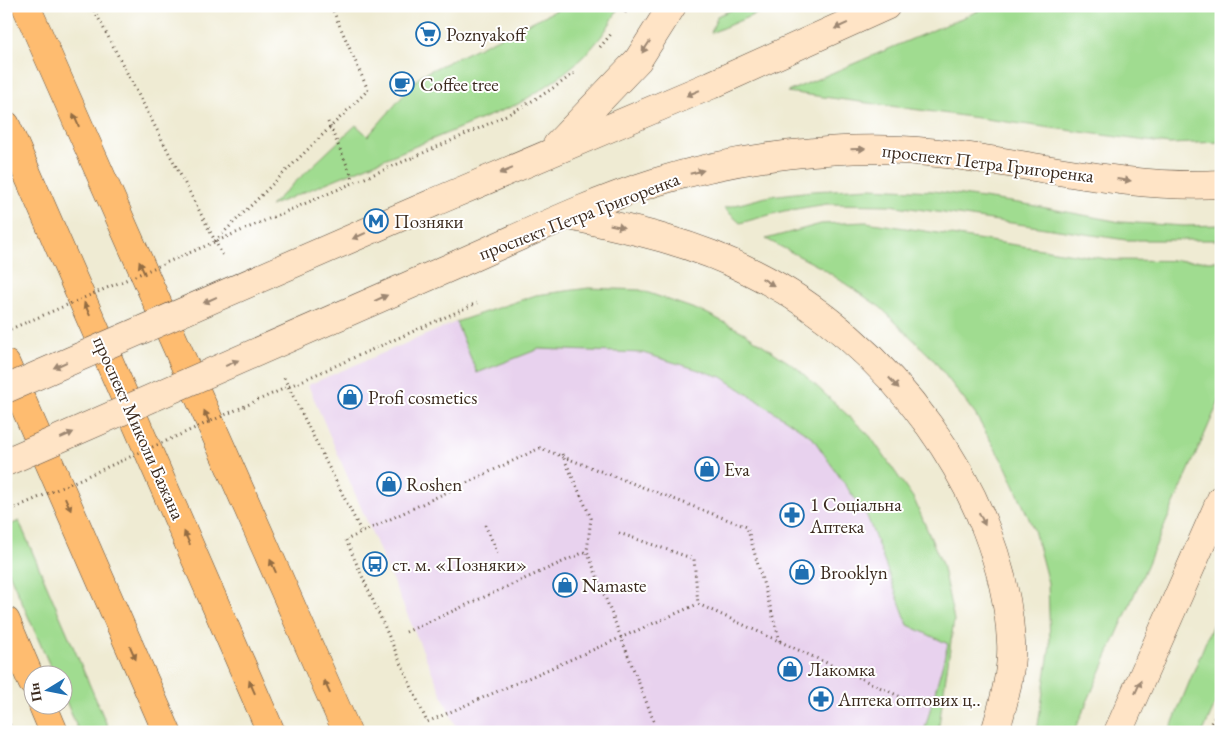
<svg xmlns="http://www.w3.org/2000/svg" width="1227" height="738" font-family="'EB Garamond',serif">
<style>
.built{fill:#e8d2ee}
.green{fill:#a0dc90;stroke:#6e8357}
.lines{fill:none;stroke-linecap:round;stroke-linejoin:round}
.secondary-casing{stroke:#564739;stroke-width:29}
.highway-casing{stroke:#564739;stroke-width:29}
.path{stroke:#564739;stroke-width:3;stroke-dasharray:1 4;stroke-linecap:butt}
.secondary{stroke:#ffe4c6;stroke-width:28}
.highway{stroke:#febc70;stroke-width:28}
.secondary-bridge-casing{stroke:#564739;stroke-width:29;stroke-linecap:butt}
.path-bridge{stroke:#564739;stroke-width:3;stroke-dasharray:1 4;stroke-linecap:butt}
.secondary-bridge{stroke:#ffe4c6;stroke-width:28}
.oneway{fill:#9d8772}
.oneway2{fill:#936c43}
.labels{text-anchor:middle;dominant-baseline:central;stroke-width:4;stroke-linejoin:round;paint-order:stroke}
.poi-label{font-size:19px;fill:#3b2a1e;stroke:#fff;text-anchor:start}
.street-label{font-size:19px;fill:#3b2a1e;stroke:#fff}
</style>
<rect width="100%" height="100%" fill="#fff"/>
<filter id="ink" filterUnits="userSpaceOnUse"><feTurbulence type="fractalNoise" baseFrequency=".02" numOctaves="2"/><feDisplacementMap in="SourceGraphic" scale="10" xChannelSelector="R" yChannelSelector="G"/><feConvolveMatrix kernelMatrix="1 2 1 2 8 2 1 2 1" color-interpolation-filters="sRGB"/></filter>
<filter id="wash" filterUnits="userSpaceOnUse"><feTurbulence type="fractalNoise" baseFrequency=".0096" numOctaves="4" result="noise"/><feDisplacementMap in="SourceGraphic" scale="20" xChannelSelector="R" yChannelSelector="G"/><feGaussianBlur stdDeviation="1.12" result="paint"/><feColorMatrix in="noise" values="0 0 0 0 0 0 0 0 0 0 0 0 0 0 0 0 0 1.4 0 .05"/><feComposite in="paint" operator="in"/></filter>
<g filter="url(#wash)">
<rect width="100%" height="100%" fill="#efebd3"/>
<path class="built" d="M456 322 477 373 539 349 643 353 722 377 812 437 867 516 908 625 948 644 924 732H458L308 385Z"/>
<g class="green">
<path d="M565 6H619C599 52 559 79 518 104L270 206 356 125 368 136 421 75Z"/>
<path d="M741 6H774L711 33 717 16Z"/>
<path d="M990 6H1221V142L1169 144 787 92Z"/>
<path d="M871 188 933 191 1025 204 1120 222 1184 226 1221 225V240H1126L890 205 827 204 784 211 740 223 724 208 770 196 812 191Z"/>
<path d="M866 222 1113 260 1221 261V397L1074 732H1037L1050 645 1048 583 1034 530 1007 469 975 414 933 359 880 307 822 268 766 239 821 224Z"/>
<path d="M589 288 640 290 706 313 745 333 797 368 870 436 914 499 942 564 954 620 938 732H924L948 644 908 625 867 516 812 437 722 377 643 353 539 349 477 373 456 322 536 295Z"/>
<path d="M19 521 110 732H79L63 694 62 676 54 675 6 566V527Z"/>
<path d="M1221 604V691L1203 732H1169Z"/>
</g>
</g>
<g filter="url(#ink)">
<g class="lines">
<g class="secondary-casing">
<g id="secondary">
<path d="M557 145 638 60 672 6"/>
<path d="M435 202 711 85 886 6"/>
<path d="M569 216C632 229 695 243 753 273 887 340 1003 490 1011 642 1013 670 1003 706 995 732"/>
<path d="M460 263C524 235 589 203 656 182 737 157 844 143 928 152 1025 161 1123 190 1221 184"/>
<path d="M1118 732 1221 499"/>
</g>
</g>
<g class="highway-casing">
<g id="highway">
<path d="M26 6 347 732"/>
<path d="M6 125 271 732"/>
<path d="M6 364 167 732"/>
<path d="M6 621 32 682"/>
<path d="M43 706 54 732"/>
</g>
</g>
<g class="path">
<path d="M92 6 224 258"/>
<path d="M625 13 628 6"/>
<path d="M600 47 612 33"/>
<path d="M328 122 353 179"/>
<path d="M414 157C471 132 528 109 577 71"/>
<path d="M215 241 368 90 331 6"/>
<path d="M284 378 362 533"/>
<path d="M562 454 591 518 587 551"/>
<path d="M485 525 499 556"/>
<path d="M619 533 694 559 698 604"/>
<path d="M406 632 587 551 655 724"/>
<path d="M780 641 747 527 540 448 346 540 427 722 698 604 925 708"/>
<path d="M6 721 13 728"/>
<path d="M1207 732 1221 701"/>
</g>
<use href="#secondary" class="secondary"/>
<use href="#highway" class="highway"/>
<g class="secondary-bridge-casing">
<g id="secondary-bridge">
<path d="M6 389 435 202"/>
<path d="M6 462 460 263"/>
</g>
</g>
<g class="path-bridge">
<path d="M6 331 414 157"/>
<path d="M6 512 477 303"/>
</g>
<use href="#secondary-bridge" class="secondary-bridge"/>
</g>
<defs><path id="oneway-solid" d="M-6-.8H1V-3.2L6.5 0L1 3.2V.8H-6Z" transform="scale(1.25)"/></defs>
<g class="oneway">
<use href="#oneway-solid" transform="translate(841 26) rotate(156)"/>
<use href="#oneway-solid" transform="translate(646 47) rotate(123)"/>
<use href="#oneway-solid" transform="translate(693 93) rotate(157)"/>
<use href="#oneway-solid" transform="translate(858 149) rotate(-2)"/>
<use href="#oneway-solid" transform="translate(506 171) rotate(157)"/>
<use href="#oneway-solid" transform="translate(697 172) rotate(-14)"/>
<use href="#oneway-solid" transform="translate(1124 180) rotate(7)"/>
<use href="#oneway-solid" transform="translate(617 226) rotate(12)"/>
<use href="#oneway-solid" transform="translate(359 236) rotate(156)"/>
<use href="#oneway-solid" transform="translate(768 282) rotate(31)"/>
<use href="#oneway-solid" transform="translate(381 298) rotate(-24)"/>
<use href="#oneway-solid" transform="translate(210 300) rotate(156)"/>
<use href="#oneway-solid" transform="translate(232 363) rotate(-24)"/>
<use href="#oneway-solid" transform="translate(60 365) rotate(156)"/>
<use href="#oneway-solid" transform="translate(894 383) rotate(47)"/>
<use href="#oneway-solid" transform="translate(67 435) rotate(-24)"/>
<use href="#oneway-solid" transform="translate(982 519) rotate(65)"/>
<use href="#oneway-solid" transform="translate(1138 687) rotate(-66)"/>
</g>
<g class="oneway2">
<use href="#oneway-solid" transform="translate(76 120) rotate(-114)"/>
<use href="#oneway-solid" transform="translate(142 268) rotate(-114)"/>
<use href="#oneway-solid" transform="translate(87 309) rotate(-114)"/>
<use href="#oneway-solid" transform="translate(207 417) rotate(-114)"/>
<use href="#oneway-solid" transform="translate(68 504) rotate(66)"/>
<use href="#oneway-solid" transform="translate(187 538) rotate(-114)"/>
<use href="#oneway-solid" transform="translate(273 566) rotate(-114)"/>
<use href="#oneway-solid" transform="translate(133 653) rotate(66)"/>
<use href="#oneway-solid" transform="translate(252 687) rotate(-114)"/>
<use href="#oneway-solid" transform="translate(327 687) rotate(-114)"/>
</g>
</g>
<defs>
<g id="supermarket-ring" transform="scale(1.25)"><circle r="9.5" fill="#fff" stroke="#1f6fb2" stroke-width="1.5"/><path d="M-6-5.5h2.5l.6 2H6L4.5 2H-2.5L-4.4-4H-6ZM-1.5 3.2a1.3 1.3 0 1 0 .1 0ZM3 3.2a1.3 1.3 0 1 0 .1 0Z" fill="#1f6fb2"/></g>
<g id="cafe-ring" transform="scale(1.25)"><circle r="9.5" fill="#fff" stroke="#1f6fb2" stroke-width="1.5"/><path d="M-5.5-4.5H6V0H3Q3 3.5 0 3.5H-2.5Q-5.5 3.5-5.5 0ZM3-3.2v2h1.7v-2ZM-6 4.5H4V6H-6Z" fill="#1f6fb2"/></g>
<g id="metro-ring" transform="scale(1.25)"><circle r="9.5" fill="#fff" stroke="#1f6fb2" stroke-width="1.5"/><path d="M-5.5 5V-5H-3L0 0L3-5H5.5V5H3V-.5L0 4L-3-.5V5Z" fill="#1f6fb2"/></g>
<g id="shop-ring" transform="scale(1.25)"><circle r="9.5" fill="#fff" stroke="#1f6fb2" stroke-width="1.5"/><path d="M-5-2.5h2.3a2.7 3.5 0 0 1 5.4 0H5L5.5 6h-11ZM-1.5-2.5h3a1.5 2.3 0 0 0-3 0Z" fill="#1f6fb2"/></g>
<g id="pharmacy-ring" transform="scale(1.25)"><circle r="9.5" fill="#fff" stroke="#1f6fb2" stroke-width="1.5"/><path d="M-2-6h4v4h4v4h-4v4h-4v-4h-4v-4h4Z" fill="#1f6fb2"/></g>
<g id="bus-ring" transform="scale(1.25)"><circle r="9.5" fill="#fff" stroke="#1f6fb2" stroke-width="1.5"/><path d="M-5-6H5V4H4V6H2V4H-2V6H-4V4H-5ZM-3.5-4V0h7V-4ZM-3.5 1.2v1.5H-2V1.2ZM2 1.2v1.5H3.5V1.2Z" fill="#1f6fb2"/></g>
</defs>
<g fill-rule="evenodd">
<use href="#supermarket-ring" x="428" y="34"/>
<use href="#cafe-ring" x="402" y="84"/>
<use href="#metro-ring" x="376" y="221"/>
<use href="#shop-ring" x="350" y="397"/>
<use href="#shop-ring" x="707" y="469"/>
<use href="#shop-ring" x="389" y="484"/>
<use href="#pharmacy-ring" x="792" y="515"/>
<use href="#bus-ring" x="375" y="564"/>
<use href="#shop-ring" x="802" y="572"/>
<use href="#shop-ring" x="565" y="585"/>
<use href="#shop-ring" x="790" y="669"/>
<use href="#pharmacy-ring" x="821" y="699"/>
</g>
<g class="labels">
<g class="poi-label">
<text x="446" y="34">Poznyakoff</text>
<text x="420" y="84">Coffee tree</text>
<text x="394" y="221">Позняки</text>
<text x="368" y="397">Profi cosmetics</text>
<text x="724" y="469">Eva</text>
<text x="406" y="484">Roshen</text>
<text x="810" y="504">1 Соціальна<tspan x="810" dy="22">Аптека</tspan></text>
<text x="392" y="564">ст. м. «Позняки»</text>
<text x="820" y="572">Brooklyn</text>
<text x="582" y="585">Namaste</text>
<text x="808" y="669">Лакомка</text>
<text x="838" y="699">Аптека оптових ц‥</text>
</g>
<g class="street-label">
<text transform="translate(988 163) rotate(7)">проспект Петра Григоренка</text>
<text transform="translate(579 216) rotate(-21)">проспект Петра Григоренка</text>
<text transform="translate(139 428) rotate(66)">проспект Миколи Бажана</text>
</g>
</g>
<rect width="1227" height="738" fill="none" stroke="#fff" stroke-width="25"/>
<g transform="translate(48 690) rotate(260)"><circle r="24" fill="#ffffff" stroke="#b1aaa5"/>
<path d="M0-4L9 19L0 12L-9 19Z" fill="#1f6fb2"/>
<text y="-8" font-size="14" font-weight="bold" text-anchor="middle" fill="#3b2a1e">Пн</text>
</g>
</svg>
